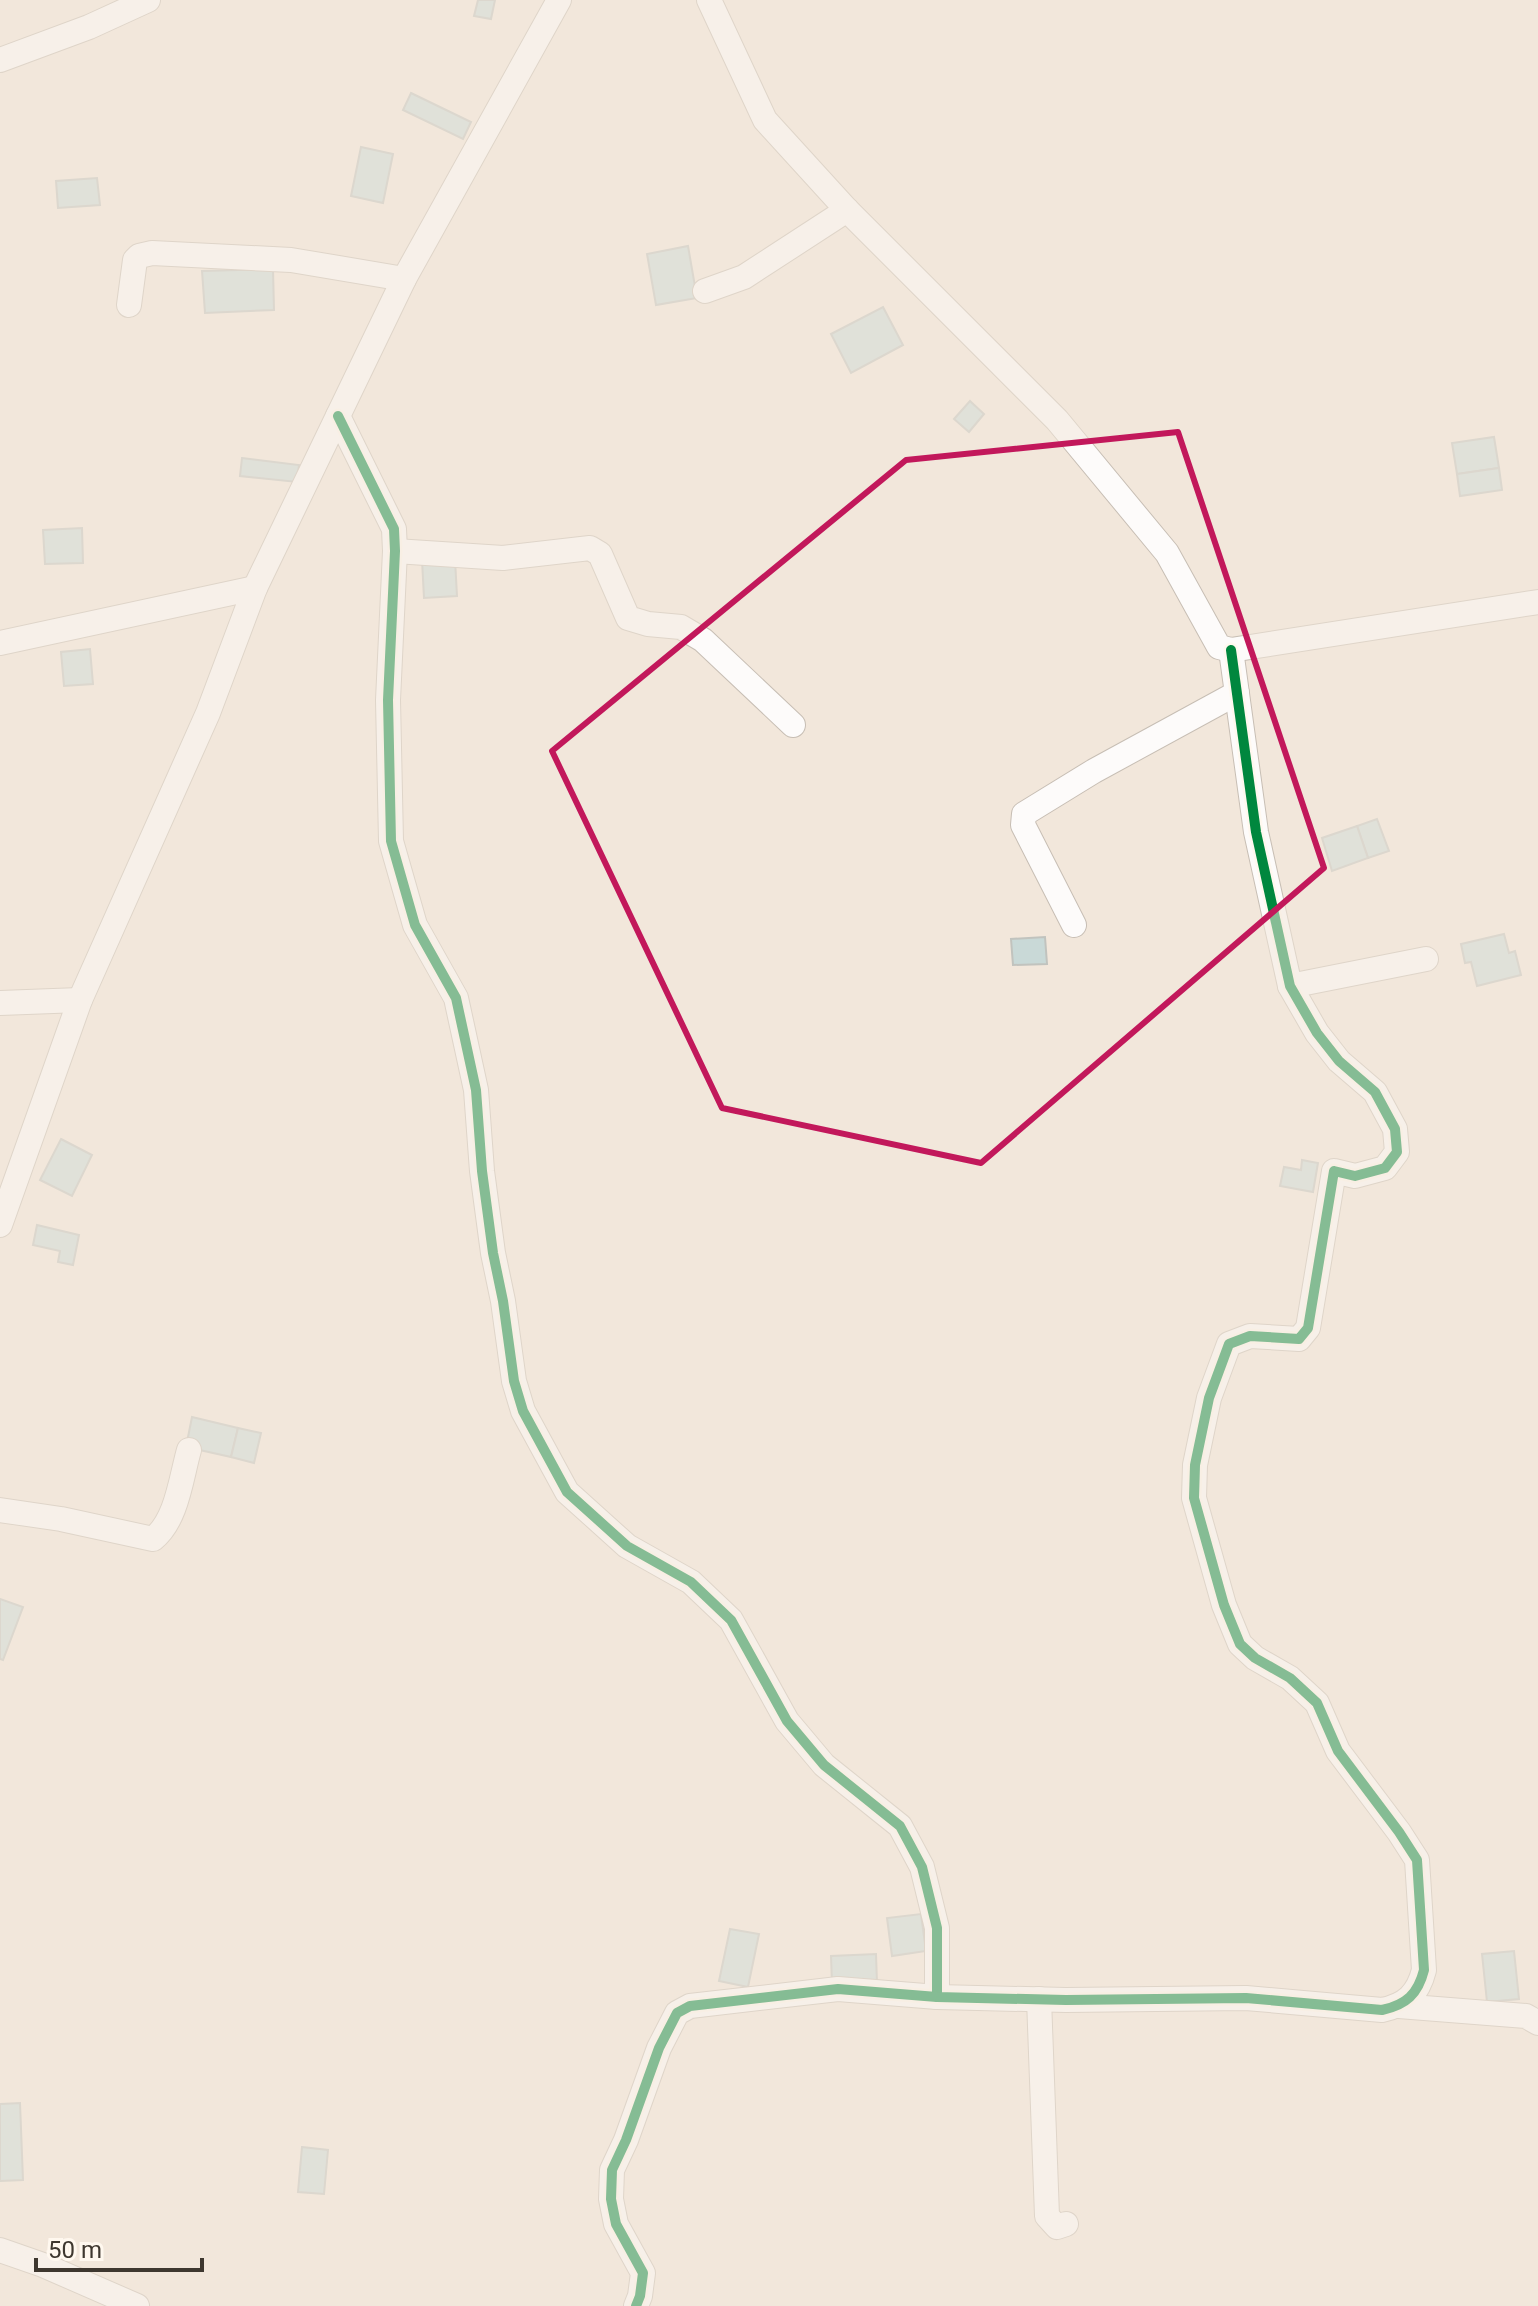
<svg xmlns="http://www.w3.org/2000/svg" width="1538" height="2306" font-family="Roboto,sans-serif">
<style>
.building{fill:#c9d9d7;stroke:#c1c3be;stroke-width:2}
.lines{fill:none;stroke-linecap:round;stroke-linejoin:round}
.minor-casing{stroke:#c7beb4;stroke-width:26}
.minor{stroke:#fdfbfa;stroke-width:24}
.cycleway-casing{stroke:#fff8ef;stroke-width:15}
.cycleway{stroke:#00873e;stroke-width:10}
.marked{fill:none;stroke:#c2185b;stroke-width:6;stroke-linejoin:round}
</style>
<rect width="100%" height="100%" fill="#f2e7db"/>
<g class="building">
<path d="M478 0H495L491 19 474 16Z"/>
<path d="M411 93 471 122 463 139 403 110Z"/>
<path d="M361 147 393 154 383 203 351 196Z"/>
<path d="M97 178 100 205 58 208 56 181Z"/>
<path d="M688 246 697 298 656 305 647 254Z"/>
<path d="M273 269 274 310 205 313 202 271Z"/>
<path d="M883 307 903 345 851 373 831 334Z"/>
<path d="M970 401 984 414 969 432 954 419Z"/>
<path d="M1494 437 1499 468 1457 474 1452 443Z"/>
<path d="M242 458 299 465 297 482 240 476Z"/>
<path d="M1499 468 1502 490 1460 496 1457 474Z"/>
<path d="M82 528 83 563 45 564 43 530Z"/>
<path d="M455 559 457 596 424 598 422 560Z"/>
<path d="M90 649 93 684 64 686 61 652Z"/>
<path d="M1377 819 1389 851 1368 858 1357 826Z"/>
<path d="M1357 826 1368 858 1332 871 1322 838Z"/>
<path d="M1504 934 1509 953 1515 951 1521 975 1477 986 1471 962 1465 963 1461 944Z"/>
<path d="M1045 937 1047 964 1013 965 1011 939Z"/>
<path d="M61 1139 92 1155 72 1196 40 1180Z"/>
<path d="M1302 1160 1318 1163 1313 1192 1280 1186 1284 1167 1301 1170Z"/>
<path d="M37 1225 79 1235 73 1265 58 1262 60 1251 33 1245Z"/>
<path d="M192 1417 238 1428 231 1457 186 1447Z"/>
<path d="M238 1428 261 1433 254 1463 231 1457Z"/>
<path d="M0 1599 23 1607 3 1660 0 1659Z"/>
<path d="M921 1914 926 1951 892 1956 887 1918Z"/>
<path d="M730 1929 759 1934 748 1987 719 1981Z"/>
<path d="M1514 1951 1519 1999 1487 2002 1482 1954Z"/>
<path d="M876 1954 877 1983 832 1984 831 1956Z"/>
<path d="M20 2103 23 2180 0 2181V2104Z"/>
<path d="M302 2147 328 2150 324 2194 298 2192Z"/>
</g>
<g class="lines">
<g class="minor-casing">
<g id="minor">
<path d="M709 0 765 120 847 210 1057 420 1167 553 1219 647 1231 650 1538 602"/>
<path d="M0 60 89 27 148 0"/>
<path d="M705 291 744 277 847 210"/>
<path d="M129 305 135 260 139 256 152 253 291 260 404 279"/>
<path d="M338 416 394 529 395 551 388 700 391 841 415 925 456 998 476 1090 482 1171 493 1253 503 1301 514 1381 523 1411 567 1492 627 1546 691 1582 731 1620 787 1721 824 1765 900 1826 922 1867 937 1928V1997"/>
<path d="M395 551 503 558 590 548 600 554 628 618 648 624 681 627 703 640 793 725"/>
<path d="M0 643 255 588"/>
<path d="M1074 925 1023 825 1024 814 1094 771 1237 693"/>
<path d="M1290 986 1426 959"/>
<path d="M0 1003 80 1000"/>
<path d="M0 1225 80 1000 208 713 255 588 404 279 559 0"/>
<path d="M0 1510 61 1519 153 1539C177 1520 181 1478 189 1450"/>
<path d="M1039 1999 1047 2216 1057 2227 1066 2224"/>
<path d="M1399 2006 1526 2016 1538 2023"/>
<path d="M0 2250 43 2265 137 2306"/>
<path d="M636 2306 640 2296 643 2273 616 2224 611 2199 612 2170 626 2140 659 2048 677 2013 690 2006 838 1989 937 1997 1066 2000 1246 1998 1382 2010C1406 2005 1418 1994 1424 1970L1417 1860 1399 1832 1338 1751 1317 1703 1290 1678 1255 1658 1240 1644 1224 1605 1194 1498 1195 1465 1209 1398 1229 1344 1250 1336 1299 1339 1308 1328 1334 1171 1355 1176 1385 1168 1397 1152 1395 1129 1375 1092 1339 1061 1317 1033 1290 986 1256 832 1231 650"/>
</g>
</g>
<use href="#minor" class="minor"/>
<g class="cycleway-casing">
<g id="cycleway">
<path d="M338 416 394 529 395 551 388 700 391 841 415 925 456 998 476 1090 482 1171 493 1253 503 1301 514 1381 523 1411 567 1492 627 1546 691 1582 731 1620 787 1721 824 1765 900 1826 922 1867 937 1928V1997"/>
<path d="M636 2306 640 2296 643 2273 616 2224 611 2199 612 2170 626 2140 659 2048 677 2013 690 2006 838 1989 937 1997 1066 2000 1246 1998 1382 2010C1406 2005 1418 1994 1424 1970L1417 1860 1399 1832 1338 1751 1317 1703 1290 1678 1255 1658 1240 1644 1224 1605 1194 1498 1195 1465 1209 1398 1229 1344 1250 1336 1299 1339 1308 1328 1334 1171 1355 1176 1385 1168 1397 1152 1395 1129 1375 1092 1339 1061 1317 1033 1290 986 1256 832 1231 650"/>
</g>
</g>
<use href="#cycleway" class="cycleway"/>
</g>
<path d="M0 0H1538V2306H0ZM1178 432 1324 868 981 1163 722 1108 552 751 906 460Z" fill="#f2e7db" fill-opacity=".55" fill-rule="evenodd"/>
<path class="marked" d="M1178 432 1324 868 981 1163 722 1108 552 751 906 460Z"/>
<path d="M36 2258v12h166v-12" fill="none" stroke="#3e372f" stroke-width="4"/>
<text x="48" y="2258" font-size="24" fill="#3e372f" stroke="#fff8ef" stroke-width="6" paint-order="stroke">50 m</text>
</svg>
